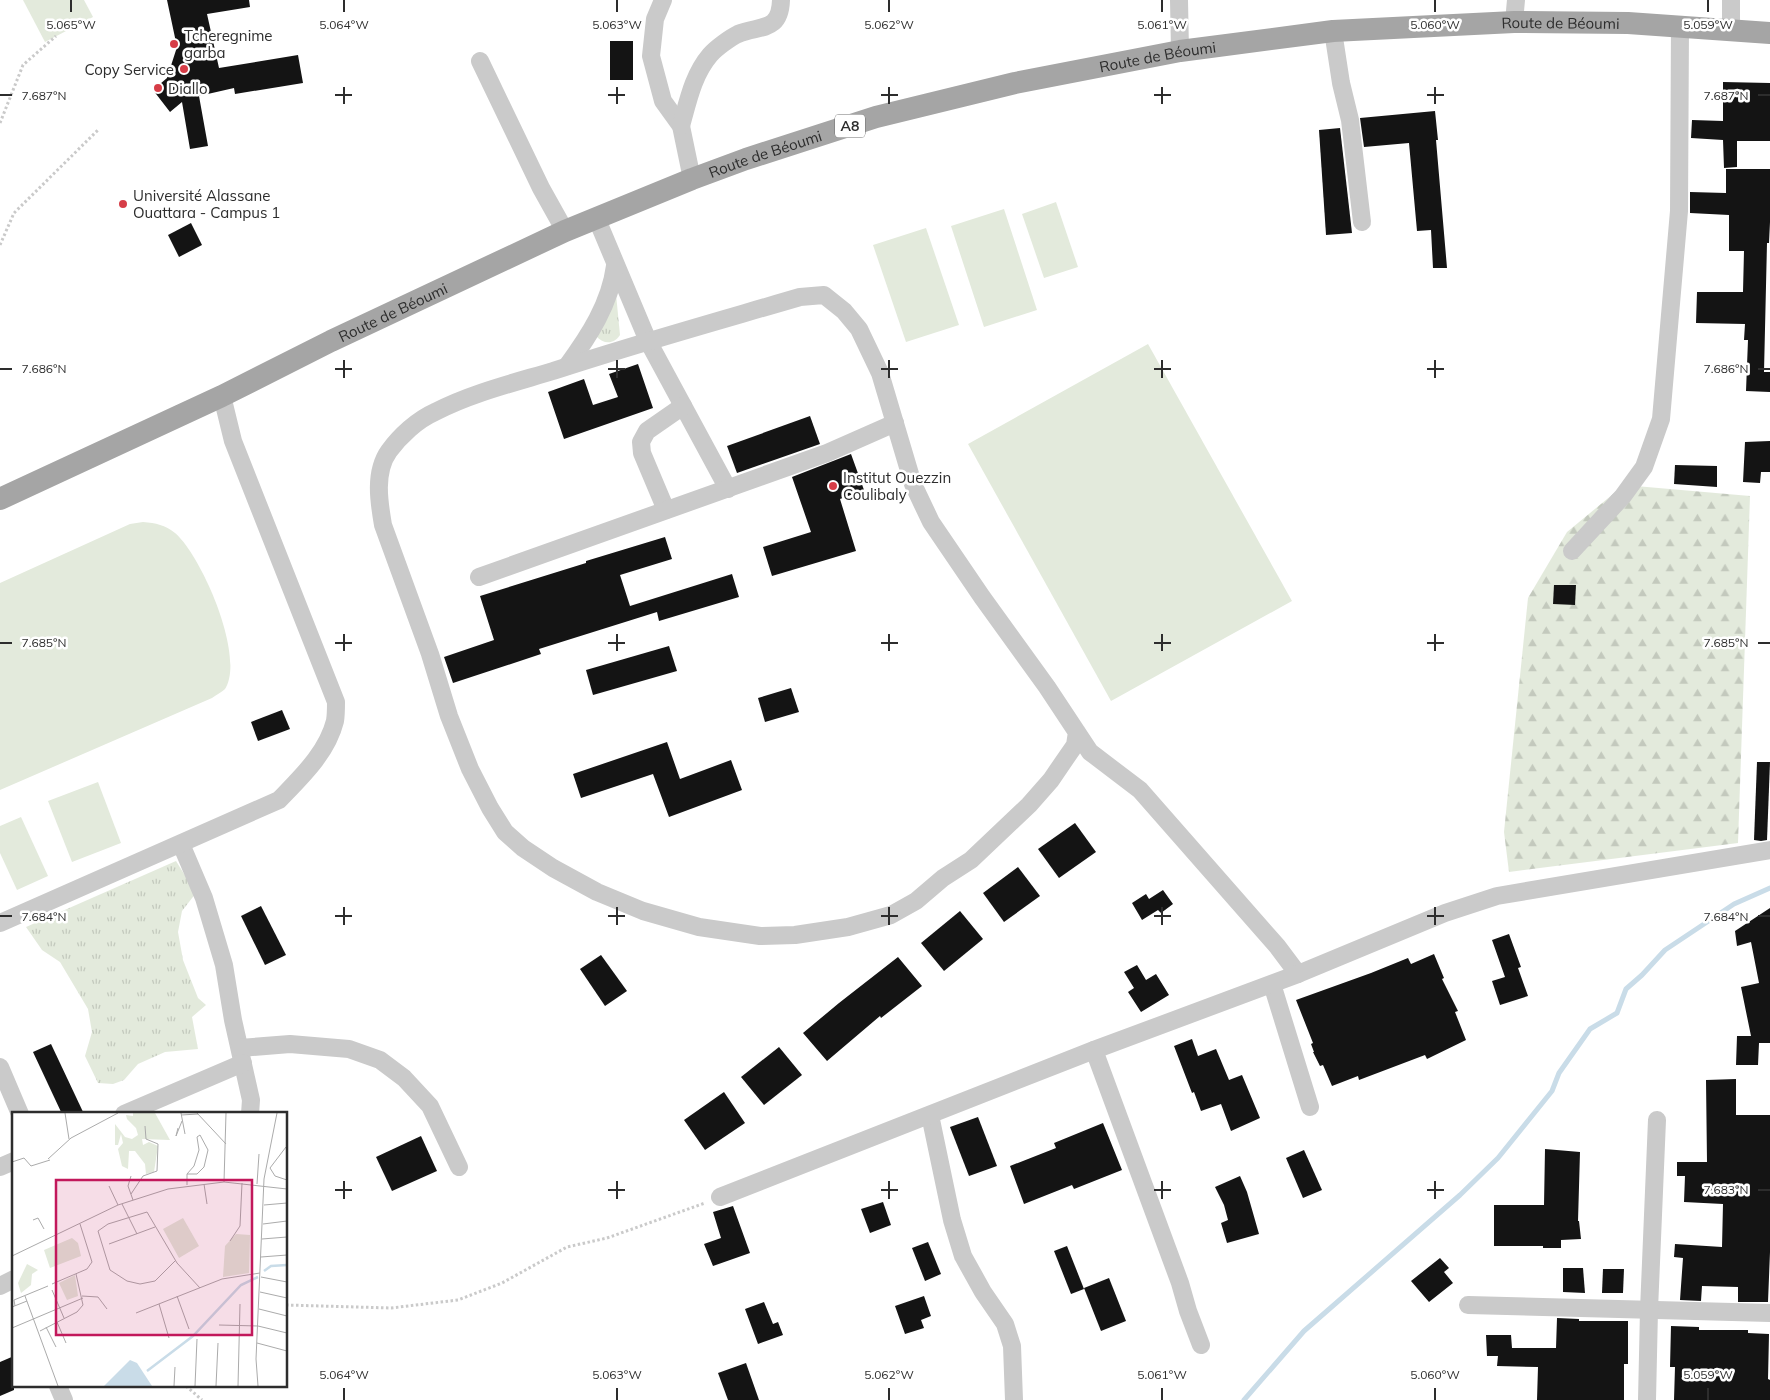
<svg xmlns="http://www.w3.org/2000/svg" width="1770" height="1400" font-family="Mulish,sans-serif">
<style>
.grass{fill:url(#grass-tufts)}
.forest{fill:url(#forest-firs)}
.garden{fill:#e3eadc}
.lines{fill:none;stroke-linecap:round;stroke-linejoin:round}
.stream{stroke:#c9dce8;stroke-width:5}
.building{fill:#141414}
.path{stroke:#cacaca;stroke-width:3;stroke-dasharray:2.5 2.5;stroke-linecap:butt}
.minor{stroke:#cacaca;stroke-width:18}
.major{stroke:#a5a5a5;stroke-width:22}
.ticks{fill:none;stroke:#2d2d2d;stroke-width:2}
.poi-dot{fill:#d63d47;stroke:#fff;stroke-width:2}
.labels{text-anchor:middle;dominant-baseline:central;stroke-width:5;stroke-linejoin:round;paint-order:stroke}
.shield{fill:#fff;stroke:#6c6c6c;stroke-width:1}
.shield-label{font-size:14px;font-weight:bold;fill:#2d2d2d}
.street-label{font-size:15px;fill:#2d2d2d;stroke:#fff}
.poi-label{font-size:15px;fill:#2d2d2d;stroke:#fff;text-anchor:start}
.inset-river{fill:none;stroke:#c9dce8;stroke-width:2.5}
.inset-road{fill:none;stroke:#ababab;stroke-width:1}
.view{fill:#c2185b;fill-opacity:0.15;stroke:#c2185b;stroke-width:2.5}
.inset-edge{fill:none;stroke:#2d2d2d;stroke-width:2.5}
.ticks-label{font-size:12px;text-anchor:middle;fill:#2d2d2d;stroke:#fff;stroke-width:5;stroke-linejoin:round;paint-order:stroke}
</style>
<defs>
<pattern id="grass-tufts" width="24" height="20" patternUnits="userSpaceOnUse" patternTransform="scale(1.25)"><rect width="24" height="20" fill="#e3eadc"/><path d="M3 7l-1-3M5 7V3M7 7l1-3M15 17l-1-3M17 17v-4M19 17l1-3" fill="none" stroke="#c3c9bd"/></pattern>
<pattern id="forest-firs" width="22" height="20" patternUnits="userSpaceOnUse" patternTransform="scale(1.25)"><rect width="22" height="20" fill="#e3eadc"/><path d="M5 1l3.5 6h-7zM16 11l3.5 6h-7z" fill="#c3c9bd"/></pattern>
</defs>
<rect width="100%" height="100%" fill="#fff"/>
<g class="grass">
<path d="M616 294 620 335C614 344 604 345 596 336Z"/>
<path d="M176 861 196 893 182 911 178 932 183 960 198 998 206 1005 192 1017 198 1049 165 1052 138 1064 124 1080 113 1084 98 1083 85 1056 92 1032 88 1009 60 962 42 950 26 927Z"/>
</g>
<path class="forest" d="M1624 485 1750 496 1738 843 1509 872 1504 832 1528 598 1567 532Z"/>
<g class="garden">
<path d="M23 0H84L93 17 45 42Z"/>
<path d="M1056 202 1078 267 1044 278 1022 214Z"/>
<path d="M1004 209 1037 310 984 327 951 226Z"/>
<path d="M926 228 959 325 906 342 873 245Z"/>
<path d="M1148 344 1292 601 1111 701 968 444Z"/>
<path d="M143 522C156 523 165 525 175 533 201 555 246 656 225 689 222 692 216 695 212 698L0 790V583L130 524Z"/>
<path d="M98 782 121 843 72 862 48 801Z"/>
<path d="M21 817 48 876 17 890 0 853V826Z"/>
</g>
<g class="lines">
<path class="stream" d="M1244 1400 1304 1331 1460 1195 1498 1158 1552 1091 1559 1073 1590 1029 1617 1013 1626 989 1642 975 1665 950 1734 904 1770 888"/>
</g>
<g class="building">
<path d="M167 0H249L250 7 207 14 219 68 298 55 303 83 235 94 234 88 199 96 208 146 190 149 182 102 170 112 153 90 167 78 177 47Z"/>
<rect x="610" y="41" width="23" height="39"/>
<path d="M1723 82 1770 83V141H1737V167L1724 168 1723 140 1691 138 1692 120 1723 121Z"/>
<path d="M1435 111 1438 140H1436L1447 268H1433L1431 230 1417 231 1409 143 1364 147 1360 118Z"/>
<path d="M1340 128 1352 233 1326 235 1319 130Z"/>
<path d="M1726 169H1770V222L1769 243H1767L1764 372H1770V392L1746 391 1748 340H1744L1745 324 1696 323 1697 292H1743L1744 251H1729V215L1690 213V192L1726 193Z"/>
<path d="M191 223 202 245 179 257 168 235Z"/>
<path d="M638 364 653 408 564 439 548 392 584 379 593 405 618 397 609 374Z"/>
<path d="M810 416 820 444 737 473 727 446Z"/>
<path d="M1770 441V472H1761L1760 483 1743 482 1745 442Z"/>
<path d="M851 454 864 490 840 499 856 551 772 576 763 547 811 532 792 477Z"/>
<path d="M1675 465 1717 466V487L1674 484Z"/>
<path d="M665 537 672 559 620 575 630 606 732 574 739 597 659 621 657 612 539 649 541 654 453 683 444 657 494 640 480 596 586 563V561Z"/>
<path d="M1554 585H1576L1575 605 1553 604Z"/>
<path d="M669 646 677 671 593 695 586 670Z"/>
<path d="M791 688 799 712 765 722 758 698Z"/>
<path d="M282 710 290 729 258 741 251 722Z"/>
<path d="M667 742 680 779 731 760 742 790 669 817 653 774 581 798 573 774Z"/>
<path d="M1757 762H1770L1767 840 1761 841 1754 840Z"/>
<path d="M1075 823 1096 852 1059 878 1038 849Z"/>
<path d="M1018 867 1040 896 1004 922 983 893Z"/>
<path d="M1163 890 1173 904 1161 913 1158 910 1142 920 1132 903 1146 894 1149 899Z"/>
<path d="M261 906 286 955 265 965 241 916Z"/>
<path d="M1770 908V1043H1759L1758 1065H1736L1737 1036H1751L1741 987 1759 983 1751 942 1737 946 1735 931Z"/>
<path d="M960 911 983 939 944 971 921 943Z"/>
<path d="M1509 934 1521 967 1518 968 1528 996 1500 1005 1492 981 1505 977 1492 940Z"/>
<path d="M1434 954 1444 978 1442 979 1458 1011 1455 1012 1466 1040 1427 1059 1425 1055 1359 1080 1358 1076 1332 1086 1323 1065 1320 1066 1313 1052H1314L1311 1044 1313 1043 1296 1000 1371 973 1408 958 1411 964Z"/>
<path d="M601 955 627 991 605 1006 580 969Z"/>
<path d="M898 957 922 986 881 1018 880 1016 827 1061 803 1033 839 1003Z"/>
<path d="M1137 965 1146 980 1156 974 1169 995 1141 1012 1128 992 1134 988 1124 972Z"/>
<path d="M1192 1039 1198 1056 1216 1049 1229 1080 1242 1075 1260 1118 1231 1131 1221 1104 1201 1111 1194 1092 1192 1093 1174 1046Z"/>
<path d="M51 1044 84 1114H62L33 1052Z"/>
<path d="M779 1047 802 1075 764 1105 741 1077Z"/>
<path d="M1736 1079V1115H1770V1252L1768 1302H1738V1287L1702 1286 1701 1301 1680 1300 1683 1258 1674 1257 1675 1244 1722 1247 1723 1204 1684 1202 1685 1176H1677V1162H1707L1706 1080Z"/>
<path d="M724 1092 745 1123 705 1150 684 1120Z"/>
<path d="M978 1117 997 1166 969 1176 950 1127Z"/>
<path d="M1103 1123 1122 1170 1074 1189 1072 1185 1024 1204 1010 1166 1056 1148 1054 1143Z"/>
<path d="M421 1136 437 1171 392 1191 376 1157Z"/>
<path d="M1545 1149 1580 1152 1578 1221H1579L1581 1239 1561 1240V1248H1543V1246H1494V1205H1544Z"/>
<path d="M1304 1150 1322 1190 1303 1198 1286 1158Z"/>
<path d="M1240 1176 1247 1192 1259 1234 1227 1243 1221 1223 1228 1220 1224 1205 1215 1187Z"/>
<path d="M883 1202 891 1225 870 1233 861 1209Z"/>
<path d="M733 1206 750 1253 713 1266 704 1244 721 1238 713 1212Z"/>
<path d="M928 1242 941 1274 925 1281 912 1248Z"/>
<path d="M1067 1246 1084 1289 1071 1294 1054 1251Z"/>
<path d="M1440 1258 1449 1268 1444 1272 1453 1283 1429 1302 1411 1281Z"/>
<path d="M1563 1268H1583L1585 1293 1563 1292Z"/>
<path d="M1603 1269H1624L1623 1293H1602Z"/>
<path d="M1109 1278 1126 1321 1101 1331 1084 1288Z"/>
<path d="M924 1296 931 1316 921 1320 924 1328 905 1334 895 1306Z"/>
<path d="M764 1302 773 1324 778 1322 783 1335 758 1344 745 1309Z"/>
<path d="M1557 1318 1579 1319V1321H1628V1364H1624V1400H1537L1538 1367 1497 1366 1498 1356H1487L1486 1335H1511L1512 1348H1556Z"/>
<path d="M1671 1326 1699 1327V1330H1748V1333L1769 1334 1768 1379 1770 1380V1400H1674L1675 1367H1670Z"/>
<path d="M14 1356V1390L0 1396V1362Z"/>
<path d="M746 1363 759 1400H728L718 1373Z"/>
</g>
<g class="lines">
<g class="path">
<path d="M0 123 23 65 56 36"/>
<path d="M0 245 14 213 99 129"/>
<path d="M286 1305 391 1308 458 1300 502 1283 567 1247 607 1238 705 1203"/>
<path d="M186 1386 202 1400"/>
</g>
<g class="minor">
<path d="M663 0 655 19 651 56 663 101 681 126 692 179"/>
<path d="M1179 0 1180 51"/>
<path d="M1731 0V29"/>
<path d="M1514 22 1516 0"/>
<path d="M1333 31 1341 83 1350 120 1362 222"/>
<path d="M480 61 541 188 565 231"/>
<path d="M681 126C688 101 693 75 710 55 716 48 730 38 738 34 761 25 780 32 781 0"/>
<path d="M596 217 648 341 728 489"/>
<path d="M567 366C589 336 610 304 615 266"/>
<path d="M666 510 642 453 641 442 647 431 683 406"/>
<path d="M1572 551 1623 496 1644 467 1661 419 1679 211 1680 26"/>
<path d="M479 577 827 453 895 423"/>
<path d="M1077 732 1075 745 1066 758 1051 780 1029 805 971 860 943 878 916 901 891 915 848 927 795 935 760 936 699 927 643 911 597 892 553 868 523 848 505 832 490 808 470 769 449 716 430 654 383 525C379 502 374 472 389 451 400 436 417 420 435 412 472 393 513 383 553 371 635 344 718 321 800 297L824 295 844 311 859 329 880 373 913 484 931 522 982 597 1047 687 1090 752 1140 790 1277 946 1298 974"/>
<path d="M181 844 204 898 224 965 233 1020 251 1100 250 1114"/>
<path d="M0 923 279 800C301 777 327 753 335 721 336 715 336 708 336 702L233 441 222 396"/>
<path d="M1272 984 1310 1107"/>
<path d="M240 1048 290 1044 349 1049 380 1060 404 1078 430 1106 459 1167"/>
<path d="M1094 1050 1180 1283 1188 1311 1201 1345"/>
<path d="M0 1067 20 1114"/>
<path d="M124 1114 243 1063"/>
<path d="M930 1115 952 1220 963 1256 983 1292 1005 1324 1012 1346 1014 1400"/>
<path d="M0 1167 14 1161"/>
<path d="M720 1197 1094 1050 1298 974 1445 913 1497 896 1770 850"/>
<path d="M0 1286 14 1279"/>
<path d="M1468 1305 1770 1313"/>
<path d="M58 1386 64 1400"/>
<path d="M1647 1400 1649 1310 1657 1120"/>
</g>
<path class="major" id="s1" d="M0 499 222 396 331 341 565 231 692 179 746 159 876 117 1015 83 1180 51 1333 31 1514 22 1628 23 1770 33"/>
</g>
<path class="ticks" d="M71 0V12M344 0V12M617 0V12M889 0V12M1162 0V12M1435 0V12M1708 0V12M344 87V104M617 87V104M889 87V104M1162 87V104M1435 87V104M0 95H12M335 95H352M608 95H625M881 95H898M1154 95H1171M1427 95H1444M1758 95H1770M344 360V378M617 360V378M889 360V378M1162 360V378M1435 360V378M0 369H12M335 369H352M608 369H625M881 369H898M1154 369H1171M1427 369H1444M1758 369H1770M344 634V651M617 634V651M889 634V651M1162 634V651M1435 634V651M0 643H12M335 643H352M608 643H625M881 643H898M1154 643H1171M1427 643H1444M1758 643H1770M344 907V925M617 907V925M889 907V925M1162 907V925M1435 907V925M0 916H12M335 916H352M608 916H625M881 916H898M1154 916H1171M1427 916H1444M1758 916H1770M344 1181V1199M617 1181V1199M889 1181V1199M1162 1181V1199M1435 1181V1199M335 1190H352M608 1190H625M881 1190H898M1154 1190H1171M1427 1190H1444M1758 1190H1770M344 1388V1400M617 1388V1400M889 1388V1400M1162 1388V1400M1435 1388V1400M1708 1388V1400"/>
<g class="poi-dot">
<circle cx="174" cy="44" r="5"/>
<circle cx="184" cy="69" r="5"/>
<circle cx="158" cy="88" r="5"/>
<circle cx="123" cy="204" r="5"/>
<circle cx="833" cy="486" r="5"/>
</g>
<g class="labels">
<rect class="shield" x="835" y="114.5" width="30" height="23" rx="4"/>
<g class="shield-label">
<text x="850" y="126">A8</text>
</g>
<g class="street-label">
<text stroke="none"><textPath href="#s1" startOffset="1650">Route de Béoumi</textPath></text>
<text stroke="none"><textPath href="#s1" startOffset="1245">Route de Béoumi</textPath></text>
<text stroke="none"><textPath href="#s1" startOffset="840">Route de Béoumi</textPath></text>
<text stroke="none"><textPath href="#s1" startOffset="435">Route de Béoumi</textPath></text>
</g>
<g class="poi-label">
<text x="184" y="35">Tcheregnime<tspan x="184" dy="17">garba</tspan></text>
<text x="174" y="69" text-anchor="end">Copy Service</text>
<text x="168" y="88">Diallo</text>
<text x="133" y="195">Université Alassane<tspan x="133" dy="17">Ouattara - Campus 1</tspan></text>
<text x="843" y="477">Institut Ouezzin<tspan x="843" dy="17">Coulibaly</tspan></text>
</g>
</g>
<g transform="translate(12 1112)">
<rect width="275" height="275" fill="#fff"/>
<path d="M63 163 66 184 55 188 47 171Z" fill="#e3eadc"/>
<path d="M121 1H143L158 28 130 27 131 33 137 30 146 34 142 60 134 62 133 52 123 39H117L116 57 110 54 106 37 111 31 109 22 106 33H103V12L113 25 120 27 126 23 124 16 115 7 114 3 121 4ZM224 122 238 123 237 161 211 165 213 134ZM15 152 26 158 20 162 19 173 9 181 6 171Z" fill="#e3eadc"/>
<path d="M171 106 187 134 167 146 151 117ZM60 126 66 131 69 144 38 156 32 138Z" fill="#e3eadc"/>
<path d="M118 248 125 251 140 274H92Z" fill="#c9dce8"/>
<path class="inset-river" d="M252 159 259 154 275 153M135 259 181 224 229 173 246 165"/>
<path class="inset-road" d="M53 1 57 27M169 1 173 22M185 1 214 32M169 3 186 2M166 16 164 24 170 9M274 35 258 56 263 64 275 68M36 47 59 26 106 1M0 50 12 46 19 54 38 48M119 64 116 74 121 88M212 70 214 1M192 72 195 92M245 72 247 42M175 73V62L182 54 187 38 185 25 188 23 196 38 192 55 185 62H175M97 74 106 93M119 82 131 64 145 59 146 32 134 27 133 14M110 92 125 122M252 93 275 91M21 108 26 106 32 117M251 112 275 109M250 127 275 125M218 129 228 114 230 71M97 132 143 115M0 144 106 93 156 77 212 70 275 77M249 145 275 143M163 149 143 169 128 172 115 169 98 158 86 119 96 112 135 100 165 151 188 176M249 165 275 170M40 172 75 157 80 150 68 112M40 178 52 206M248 180 275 186M13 184 46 274M70 184 86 185 95 197M165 184 177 217M147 192 157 226M3 194 2 188 36 174M0 195 15 189M247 197 275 204M124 201 210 167 248 161M45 210 54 231M207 213 246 214 275 221M34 215 44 235M0 216 71 186M28 219 65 200 71 193 64 162M245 231 275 239M162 274 163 255M183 274 185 227M204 274 206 231M226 274 228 192M246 274 244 247 252 67 265 1"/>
<path class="view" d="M44 68H240V223H44Z"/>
<rect width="275" height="275" class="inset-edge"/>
</g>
<g class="ticks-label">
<text x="71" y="29">5.065°W</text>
<text x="344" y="29">5.064°W</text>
<text x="617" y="29">5.063°W</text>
<text x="889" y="29">5.062°W</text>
<text x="1162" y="29">5.061°W</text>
<text x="1435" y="29">5.060°W</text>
<text x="1708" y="29">5.059°W</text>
<text x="44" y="100">7.687°N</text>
<text x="1726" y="100">7.687°N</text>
<text x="44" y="373">7.686°N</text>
<text x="1726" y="373">7.686°N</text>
<text x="44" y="647">7.685°N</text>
<text x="1726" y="647">7.685°N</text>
<text x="44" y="921">7.684°N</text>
<text x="1726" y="921">7.684°N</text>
<text x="1726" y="1194">7.683°N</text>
<text x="344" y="1379">5.064°W</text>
<text x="617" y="1379">5.063°W</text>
<text x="889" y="1379">5.062°W</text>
<text x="1162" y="1379">5.061°W</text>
<text x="1435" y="1379">5.060°W</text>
<text x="1708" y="1379">5.059°W</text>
</g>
</svg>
